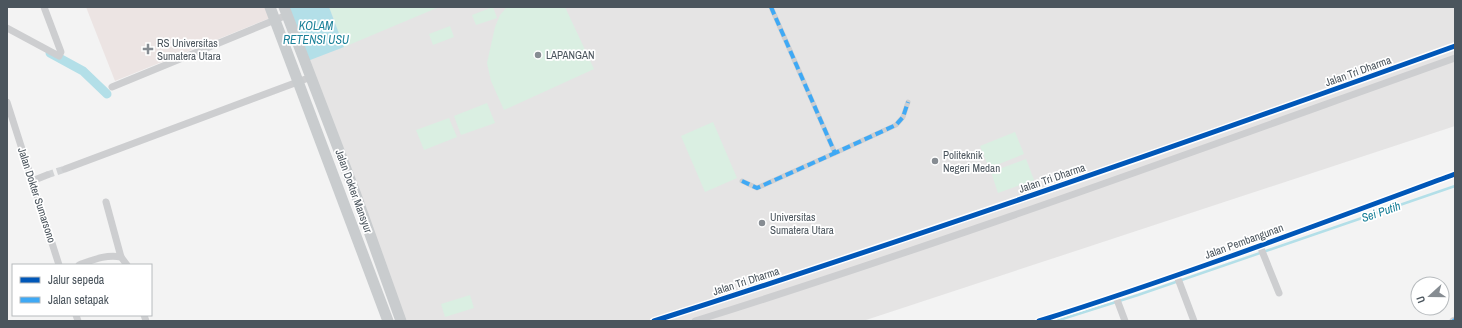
<svg xmlns="http://www.w3.org/2000/svg" width="1462" height="328" font-family="'Archivo Narrow',sans-serif">
<style>
.education{fill:#e5e4e4}
.medical{fill:#ece4e3}
.green{fill:#daefe2}
.water{fill:#b3dfe8}
.lines{fill:none;stroke-linecap:round;stroke-linejoin:round}
.stream{stroke:#b3dfe8;stroke-width:2.5}
.canal{stroke:#b3dfe8;stroke-width:9}
.minor-tunnel{stroke:#d1d3d5;stroke-width:7;stroke-dasharray:7 3.5;stroke-linecap:butt}
.pedestrian{stroke:#cdced0;stroke-width:5}
.minor{stroke:#cdced0;stroke-width:7}
.primary{stroke:#c9ccce;stroke-width:11}
.quiet{stroke:#3fa9f5;stroke-width:4;stroke-dasharray:8 4;stroke-linecap:butt}
.cycleway-casing{stroke:#fff;stroke-width:8}
.cycleway{stroke:#0057b8;stroke-width:5}
.poi-dot{fill:#868c92;stroke:#fff;stroke-width:1.5}
.labels{text-anchor:middle;dominant-baseline:central;stroke-width:3.5;stroke-linejoin:round;paint-order:stroke}
.poi-label{font-size:11px;fill:#4b555d;stroke:#fff;text-anchor:start}
.street-label{font-size:11px;fill:#4b555d;stroke:#fff}
.water-label{font-size:12px;font-style:italic;fill:#1b8199;stroke:#fff}
</style>
<rect width="100%" height="100%" fill="#f3f3f3"/>
<path class="education" d="M284 7H1455V126L863 321H401Z"/>
<path class="medical" d="M86 7H266L270 18 115 81Z"/>
<g class="green">
<path d="M329 7H439L344 47Z"/>
<path d="M493 7 497 18 476 25 472 15Z"/>
<path d="M507 7H565L594 69 504 110 491 81 487 63 495 27 500 15Z"/>
<path d="M450 26 454 37 433 45 429 34Z"/>
<path d="M487 103 495 123 461 135 454 116Z"/>
<path d="M449 118 457 137 424 150 416 130Z"/>
<path d="M713 122 737 178 705 192 681 136Z"/>
<path d="M1015 132 1024 154 989 168 980 146Z"/>
<path d="M1026 159 1034 180 998 193 991 172Z"/>
<path d="M470 295 474 308 445 317 441 304Z"/>
</g>
<path class="water" d="M284 7H329L344 47 305 62Z"/>
<g class="lines">
<path class="stream" d="M1056 321 1138 295 1455 186"/>
<path class="canal" d="M50 53 83 71 107 94"/>
<path class="minor-tunnel" d="M47 175 65 169"/>
<g class="pedestrian">
<path d="M771 7 835 153 896 125 903 117 908 102"/>
<path d="M742 181 757 188 835 153"/>
</g>
<g class="minor">
<path d="M7 28 59 56 61 52 44 7"/>
<path d="M112 87 287 15"/>
<path d="M7 102 59 265"/>
<path d="M65 169 311 77"/>
<path d="M32 181 47 175"/>
<path d="M106 202 121 257"/>
<path d="M1260 246 1279 293"/>
<path d="M79 265C93 260 106 254 121 257L127 265"/>
<path d="M1177 276 1194 321"/>
<path d="M1116 297 1125 321"/>
<path d="M76 315 78 321"/>
<path d="M144 315 146 321"/>
<path d="M654 321C923 235 1189 142 1455 46"/>
<path d="M695 321C951 241 1203 148 1455 58"/>
<path d="M1039 321C1179 277 1317 225 1455 174"/>
<path d="M1453 321 1455 320"/>
</g>
<g class="primary">
<path d="M270 7 388 321"/>
<path d="M284 7 356 195 401 321"/>
</g>
<g class="quiet">
<path d="M771 7 835 153 896 125 903 117 908 102"/>
<path d="M742 181 757 188 835 153"/>
<path d="M1453 321 1455 320"/>
</g>
<g class="cycleway-casing">
<g id="cycleway">
<path d="M654 321C923 235 1189 142 1455 46"/>
<path d="M1039 321C1179 277 1317 225 1455 174"/>
</g>
</g>
<use href="#cycleway" class="cycleway"/>
</g>
<g class="poi-dot">
<path d="M146 43h4v4h4v4h-4v4h-4v-4h-4v-4h4z"/>
<circle cx="538" cy="55" r="4"/>
<circle cx="935" cy="161" r="4"/>
<circle cx="762" cy="223" r="4"/>
</g>
<g class="labels">
<g class="poi-label">
<text x="157" y="43">RS Universitas<tspan x="157" dy="13">Sumatera Utara</tspan></text>
<text x="546" y="55">LAPANGAN</text>
<text x="943" y="155">Politeknik<tspan x="943" dy="13">Negeri Medan</tspan></text>
<text x="770" y="217">Universitas<tspan x="770" dy="13">Sumatera Utara</tspan></text>
</g>
<g class="street-label">
<text transform="translate(1358 71) rotate(-20)">Jalan Tri Dharma</text>
<text transform="translate(1052 178) rotate(-19)">Jalan Tri Dharma</text>
<text transform="translate(354 191) rotate(70)">Jalan Dokter Mansyur</text>
<text transform="translate(37 195) rotate(72)">Jalan Dokter Sumarsono</text>
<text transform="translate(1244 241) rotate(-20)">Jalan Pembangunan</text>
<text transform="translate(746 281) rotate(-18)">Jalan Tri Dharma</text>
</g>
<g class="water-label">
<text x="316" y="26">KOLAM<tspan x="316" dy="14">RETENSI USU</tspan></text>
<text transform="translate(1381 212) rotate(-19)">Sei Putih</text>
</g>
</g>
<rect width="1462" height="328" fill="none" stroke="#4b555d" stroke-width="16"/>
<rect x="12" y="264" width="140" height="52" fill="#ffffff" stroke="#b7bbbe"/>
<rect x="20" y="277" width="20" height="6" fill="#0057b8" stroke="#b7bbbe"/>
<text x="48" y="284" font-size="12" fill="#4b555d">Jalur sepeda</text>
<rect x="20" y="297" width="20" height="6" fill="#3fa9f5" stroke="#b7bbbe"/>
<text x="48" y="304" font-size="12" fill="#4b555d">Jalan setapak</text>
<g transform="translate(1430 296) rotate(249)"><circle r="19" fill="#ffffff" stroke="#b7bbbe"/>
<path d="M0-3L7 15L0 10L-7 15Z" fill="#868c92"/>
<text y="-6" font-size="11" font-weight="bold" text-anchor="middle" fill="#4b555d">U</text>
</g>
</svg>
